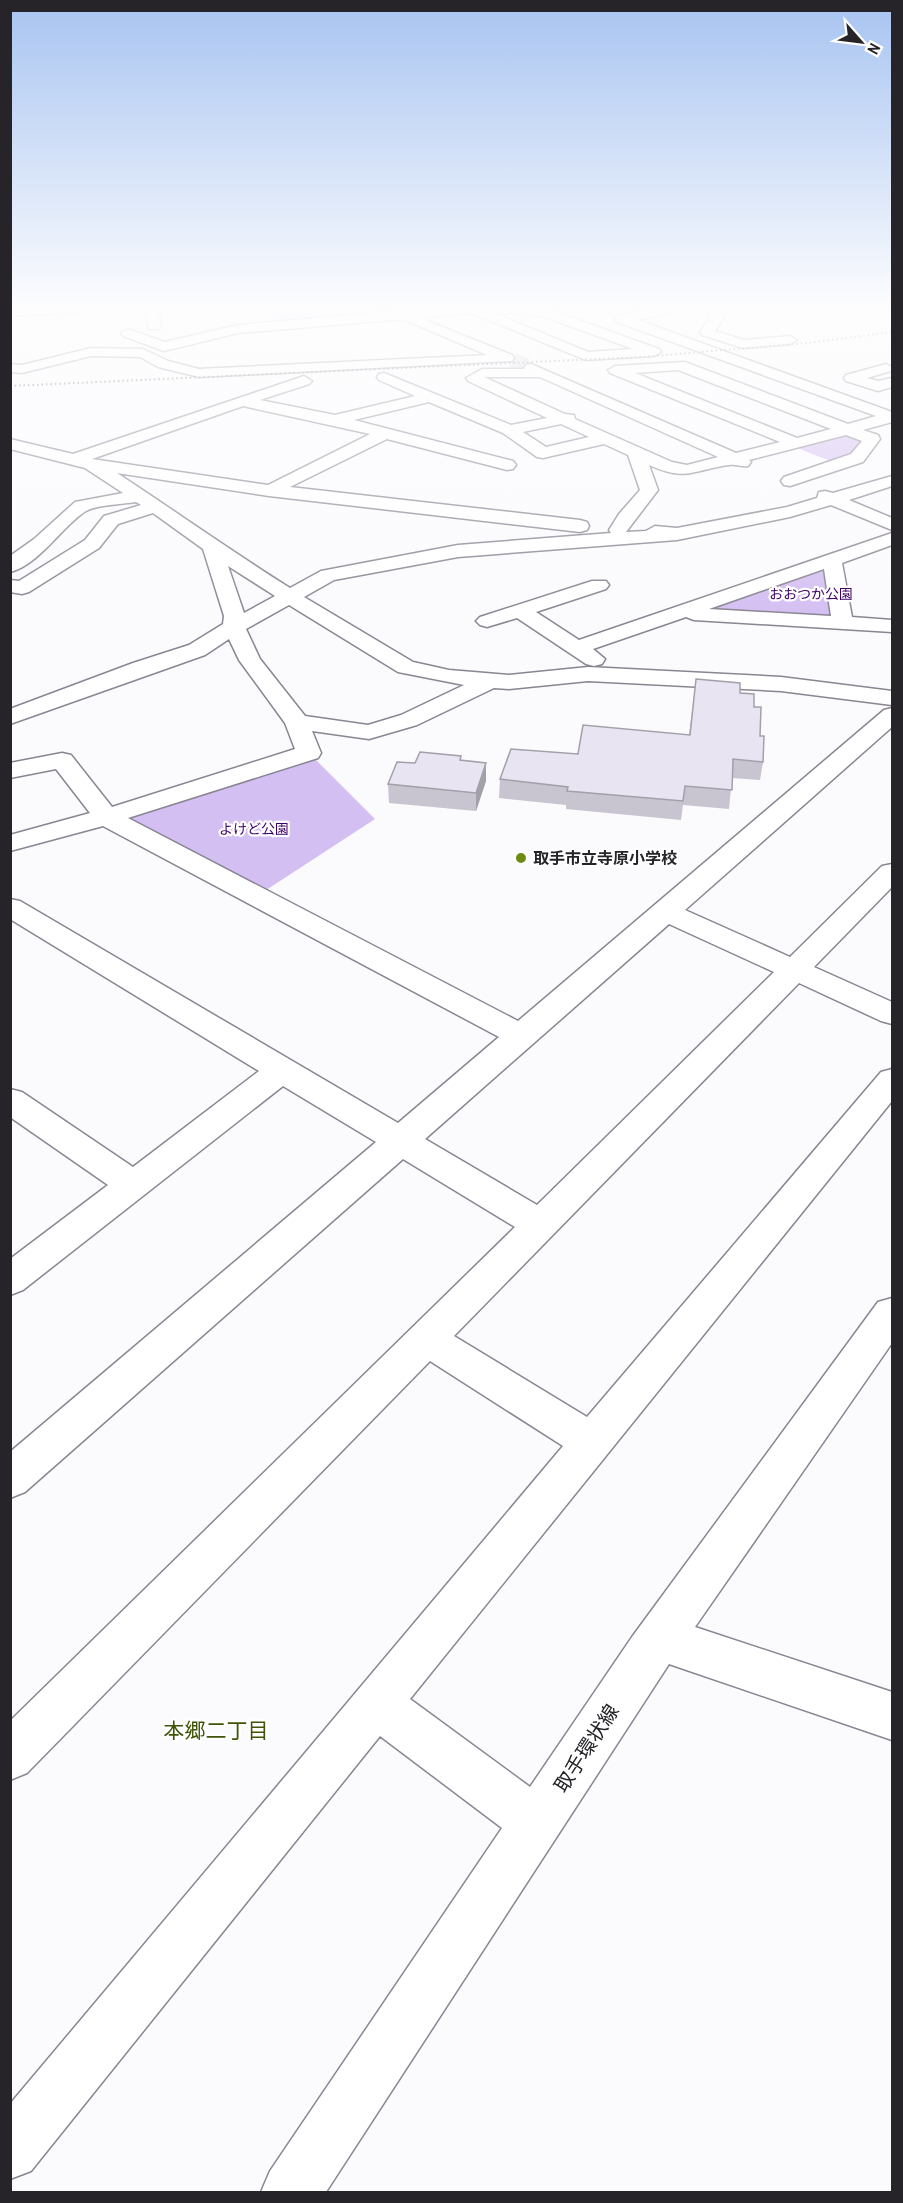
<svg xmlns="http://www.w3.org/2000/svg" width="903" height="2203" font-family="'Archivo Narrow','Noto Sans JP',sans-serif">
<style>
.green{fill:#d4bff2}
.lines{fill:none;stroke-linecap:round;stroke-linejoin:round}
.minor-tunnel{stroke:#d0cfd3;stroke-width:15;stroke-dasharray:15 8;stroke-linecap:butt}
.minor-casing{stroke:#8a8592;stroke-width:3}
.minor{fill:#fff;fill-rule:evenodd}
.rail{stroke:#5c5a5f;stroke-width:2;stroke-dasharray:1.5 3;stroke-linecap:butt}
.wall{fill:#c8c4d0}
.shaded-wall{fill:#a3a0a9}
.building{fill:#e9e4f2;stroke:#a3a0a9;stroke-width:1.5}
.poi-dot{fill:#6b8c0f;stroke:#fff;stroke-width:2}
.labels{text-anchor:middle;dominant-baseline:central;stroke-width:4.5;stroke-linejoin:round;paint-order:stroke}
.far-park-label{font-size:14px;fill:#3e0168;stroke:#fff}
.poi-label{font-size:16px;font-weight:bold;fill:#262429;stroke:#fff;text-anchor:start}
.near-street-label{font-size:20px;fill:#262429;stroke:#fff}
.near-neighbourhood-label{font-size:21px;fill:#3f5406;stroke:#fff}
</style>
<rect width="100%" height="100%" fill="#fbfafd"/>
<g class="green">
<path d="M278 308H342V320L286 325 263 310Z"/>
<path d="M849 430 872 439 841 465 789 445Z"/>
<path d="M832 560 842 622 678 613Z"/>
<path d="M309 753 375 819 257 896 106 817Z"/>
</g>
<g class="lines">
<path class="minor-tunnel" d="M513 360 531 368"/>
<g class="minor-casing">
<g id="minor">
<path d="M10 308H87L81 312 10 316Z"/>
<path d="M142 308 158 309 161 326 159 329H149L146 313Z"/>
<path d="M433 308 548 309 659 349 661 352 654 356 586 360 471 313 420 318 512 355 514 358 512 361 199 377 158 367 140 357 91 356 22 373 10 372V364L22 365 91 348 143 349 168 361 199 369 487 355 403 319 238 333 164 351 123 336 121 333 128 329 165 342 238 325ZM494 313H523L545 317 633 349 588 352Z"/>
<path d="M652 308H678L677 311 638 320 892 412V422L863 430 878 435 880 439 863 462 790 486 784 485 781 481 784 477 851 454 862 441 846 435 749 460 751 462 748 466C741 467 736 464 729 465 692 470 687 482 649 465L658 490 626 532 646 531 655 526 677 528 787 507 817 498 819 492 825 491 833 493 892 476V486L849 500 892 518V530L831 505 790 517 677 540 458 557 334 580 304 597 413 662 449 670 509 675 588 667 781 677 892 691V705L781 691 588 681 509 689 494 688 417 725 369 739 312 731 321 753 318 758 128 818 518 1021 884 710 892 708V727L685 910 790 957 882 866 892 864V887L814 967 892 1002V1024L881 1021 799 983 454 1336 587 1417 881 1072 892 1069V1101L410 1699 530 1787 632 1637 878 1302 892 1298V1343L695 1627 892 1692V1740L669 1664 326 2192H261L270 2171 502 1828 380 1736 31 2171 10 2179V2104L563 1446 430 1361 27 1773 10 1780V1721L515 1227 403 1159 25 1492 10 1498V1452L376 1142 283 1086 23 1290 10 1295V1259L108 1185 10 1117V1089L22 1092 133 1167 259 1071 10 919V899L20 901 398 1123 499 1037 103 826 10 851V835L90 813 56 769 10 778V763L62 753 71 755 112 807 295 749 285 723 239 660 229 639 205 655 10 724V709L133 663 189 645 223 624 224 616 203 549 153 513 118 524 99 548 29 592 22 594 10 592V580L19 581 85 540 104 516 141 505 136 502C124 504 96 505 86 511 63 525 39 565 10 572V556L34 539 75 502 123 493 85 468 10 449V439L73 454 304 376 312 381 309 384 260 400 335 415 415 396 379 380 377 377 379 374 384 373 511 425 547 418 468 381 466 378 482 369H524L526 365 531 364 736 453 780 442 610 373 608 370 615 366 685 362 848 424 876 416 617 322 615 319 617 316ZM678 370 831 429 797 438 635 373ZM484 377H540L718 457 687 465 672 462 575 419 574 415 565 414ZM429 402 503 433 537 457 543 458 604 444 628 455 640 490 619 514 609 530 611 533 458 545 321 571 290 588C231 551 175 511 117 473L269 496 580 532 587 530 589 526 587 522 580 520 290 487 387 439 507 470 513 469 516 465 513 461 354 420ZM243 406 370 434 268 485 92 459ZM561 424 589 437 546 447 523 432ZM228 566 275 596 244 613ZM289 605 398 672 464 685 401 715 368 725 305 716 260 659 246 629ZM669 924 774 972 537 1205 425 1139Z"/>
<path d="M699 308C708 308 719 306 726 314L715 331 744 340 790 336 797 340 790 344 743 348 702 335 700 332 711 316Z"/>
<path d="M886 364 892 367 891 371 867 378 878 381 892 378V387L878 391 846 381 844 378 846 375Z"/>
<path d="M892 533V545L842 563 852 617 892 620V632L694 620 686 617 593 649 605 659 602 664 594 666 586 664 517 618 487 627 480 625 476 621 480 617 592 581H606L609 585 606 589 536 612 579 640ZM824 569 831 616 709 609Z"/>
</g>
</g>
<use href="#minor" class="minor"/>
<path class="rail" d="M10 386 641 357 808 343 892 332"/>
</g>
<g class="wall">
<path d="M696 679 740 693 754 707 760 736 763 762 760 780 732 778 729 809 683 805 681 820 566 809V805L499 798 500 779 578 754 689 735Z"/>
<path d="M461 756V760L486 781 476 811 389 803 388 784 415 763Z"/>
</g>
<path class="shaded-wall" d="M486 763V781L476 811V793Z"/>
<g class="building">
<path d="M696 679 740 683V693L754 694V707H761L760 736H764L763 762 733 759 732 790 685 786 683 801 567 791 568 787 500 779 511 749 578 754 583 725 690 735Z"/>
<path d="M420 752 461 756 460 760 486 763 476 793 388 784 397 762 415 763Z"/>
</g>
<linearGradient id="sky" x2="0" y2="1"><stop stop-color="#a8c4f1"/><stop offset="0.5" stop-color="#fdfdfe"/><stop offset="1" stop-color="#fdfdfe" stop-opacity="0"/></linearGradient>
<rect width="903" height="617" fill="url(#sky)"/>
<circle class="poi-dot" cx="521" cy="858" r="6"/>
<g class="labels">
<g class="far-park-label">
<text x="811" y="594">おおつか公園</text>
<text x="254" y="829">よけど公園</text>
</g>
<g class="poi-label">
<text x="533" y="858">取手市立寺原小学校</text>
</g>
<g class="near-street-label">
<text transform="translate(586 1748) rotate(-57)">取手環状線</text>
</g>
<g class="near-neighbourhood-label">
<text x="216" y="1730">本郷二丁目</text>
</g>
</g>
<rect width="903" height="2203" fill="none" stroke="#262429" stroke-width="24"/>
<g transform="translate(861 42) rotate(118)" stroke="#ffffff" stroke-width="4.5" paint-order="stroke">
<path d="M0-4.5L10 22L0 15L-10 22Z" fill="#262429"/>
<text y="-9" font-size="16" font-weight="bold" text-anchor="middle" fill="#262429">N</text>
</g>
</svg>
